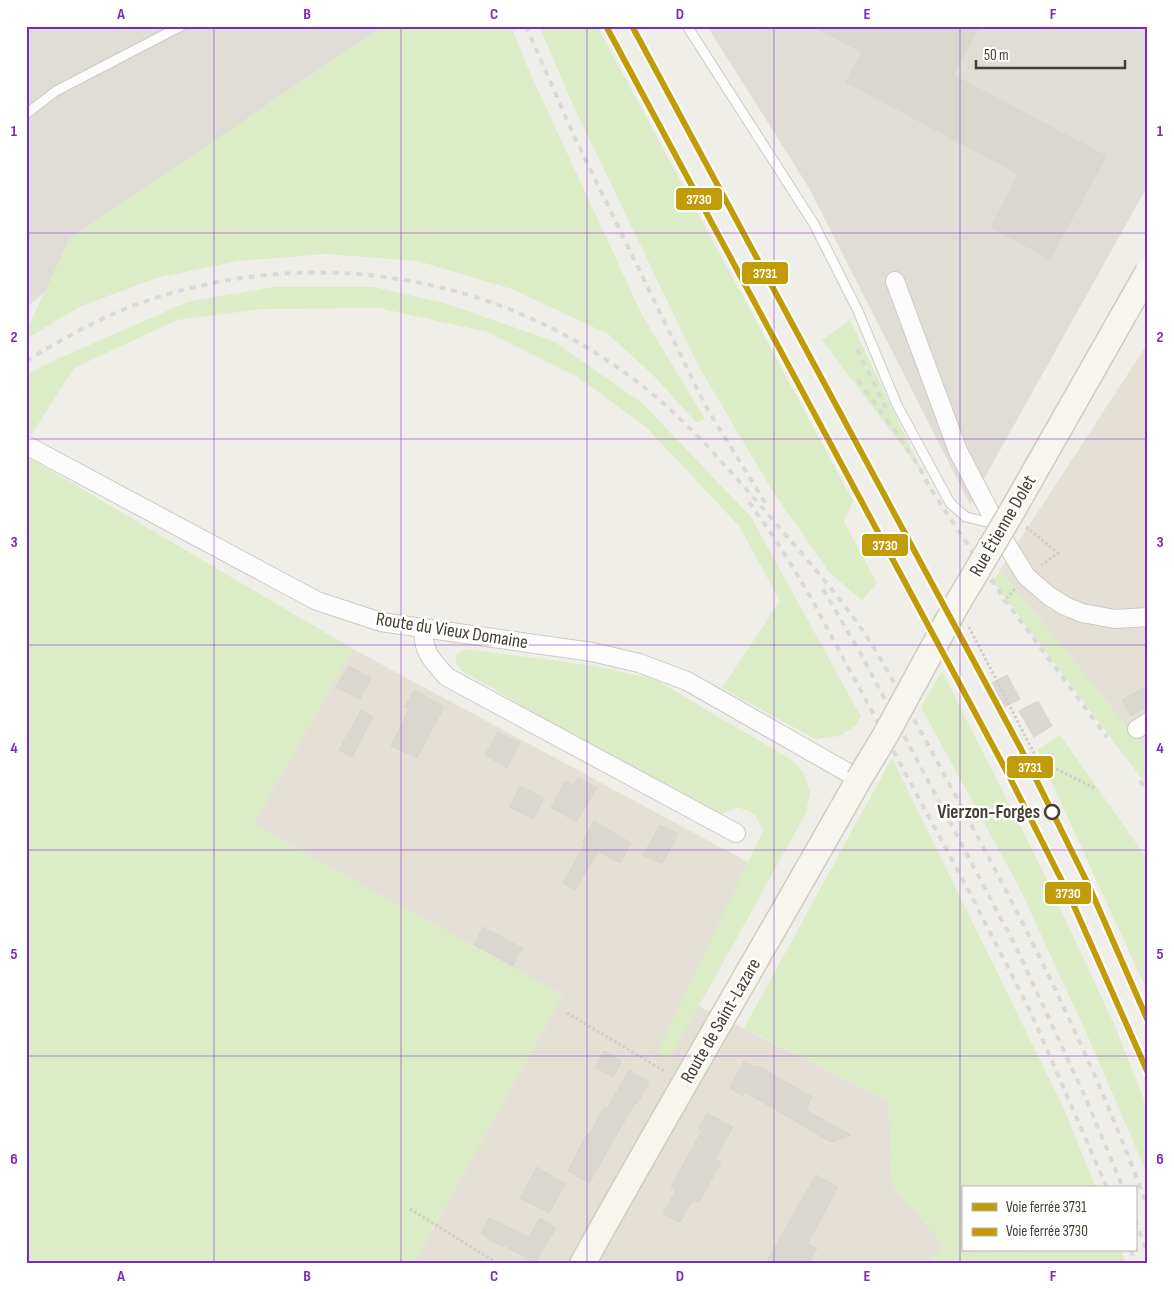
<svg xmlns="http://www.w3.org/2000/svg" width="1174" height="1289" font-family="'Sofia Sans Condensed',sans-serif">
<style>
.residential{fill:#e5e0d5}
.industrial{fill:#e0ddd6}
.green{fill:#dbecc6}
.parking{fill:#dfddd8}
.building{fill:#dad7d0;stroke:#d8d5ce}
.lines{fill:none;stroke-linecap:round;stroke-linejoin:round}
.service-casing{stroke:#cccac4;stroke-width:11}
.minor-casing{stroke:#cccac4;stroke-width:20}
.secondary-casing{stroke:#d0ccbe;stroke-width:28}
.path{stroke:#d1cec9;stroke-width:3;stroke-dasharray:2.5 2.5;stroke-linecap:butt}
.service{stroke:#fdfcfc;stroke-width:9}
.minor{stroke:#fdfcfc;stroke-width:18}
.secondary{stroke:#f6f5ee;stroke-width:25}
.rail{stroke:#d9d9d8;stroke-width:4;stroke-dasharray:6 6;stroke-linecap:butt}
.secondary-bridge-casing{stroke:#d0ccbe;stroke-width:28;stroke-linecap:butt}
.secondary-bridge{stroke:#f6f5ee;stroke-width:25}
.rail-1-casing{stroke:#fff;stroke-width:10}
.rail-2-casing{stroke:#fff;stroke-width:10}
.rail-1{stroke:#c29b08;stroke-width:6}
.rail-2{stroke:#c29b08;stroke-width:6}
.grid{fill:none;stroke:#7b2cbf;stroke-width:1;stroke-opacity:0.55}
.stop-dot{fill:#fff;stroke:#464034;stroke-width:2.5}
.labels{text-anchor:middle;dominant-baseline:central;stroke-width:5;stroke-linejoin:round;paint-order:stroke}
.street-label{font-size:19px;fill:#464034;stroke:#fff}
.stop-label{font-size:19px;font-weight:bold;fill:#464034;stroke:#fff;text-anchor:end}
.line-badge{stroke:#fff;stroke-width:2}
.badge-label{font-size:14px;text-anchor:middle;font-weight:bold;fill:#fff}
.neatline{fill:none;stroke:#7b2cbf;stroke-width:2}
.grid-label{font-size:16px;text-anchor:middle;font-weight:bold;fill:#7b2cbf}
</style>
<rect width="100%" height="100%" fill="#f0eee8"/>
<g class="residential">
<path d="M1148 343V753L1000 570Z"/>
<path d="M353 649 748 862 687 1000 889 1101 892 1185 944 1245 929 1263H414L563 995 307 855 254 823Z"/>
</g>
<g class="industrial">
<path d="M26 26H384L70 238 46 291 26 308Z"/>
<path d="M707 26H1148V185L970 504 809 188Z"/>
</g>
<g class="green">
<path d="M384 26H511L530 73 642 315 705 419 696 422 653 375 608 334 512 289 418 261 326 254 238 261 156 278 79 307 26 339V331L70 238Z"/>
<path d="M539 26H597L853 501 844 522 877 583 862 600 830 573 772 490 699 367 574 107Z"/>
<path d="M273 287H374L444 303 553 341 642 403 751 517 861 717 855 726 839 736 815 739 722 688 780 601 739 526 646 427 576 376 488 332 379 308 261 309 177 320 74 368 31 435 26 432V375L60 358 187 302Z"/>
<path d="M850 320 924 475 822 340Z"/>
<path d="M26 456 353 649 254 823 307 855 563 995 414 1263H26Z"/>
<path d="M1000 570 1148 753V787L993 582Z"/>
<path d="M465 649 595 666 654 679 792 760 803 772 810 792 806 813 669 1060 657 1053 763 831 755 814 738 807 722 814 699 806 462 671 456 664V654Z"/>
<path d="M942 671 1043 872 1114 1024 1148 1110V1176L1089 1039 1020 889 921 707Z"/>
<path d="M1060 735 1148 860V993L1037 750Z"/>
<path d="M892 758 1064 1109 1096 1188H963V1250H1121L1126 1263H929L944 1245 892 1185 889 1101 744 1028Z"/>
</g>
<path class="parking" d="M765 26H808L827 84 791 95Z"/>
<g class="building">
<path d="M813 26H979L953 75 1106 156 1050 259 991 227 1019 174 846 82 862 52Z"/>
<path d="M349 666 371 678 360 699 336 687Z"/>
<path d="M1007 675 1020 699 1005 707 992 683Z"/>
<path d="M1148 685V706L1131 716 1122 700Z"/>
<path d="M414 690 444 707 417 758 391 746 409 709 405 707Z"/>
<path d="M1038 701 1052 726 1034 737 1019 711Z"/>
<path d="M361 710 373 717 352 757 339 750Z"/>
<path d="M498 732 520 743 507 768 485 755Z"/>
<path d="M578 778 597 788 576 822 551 807 565 781 574 786Z"/>
<path d="M520 786 544 798 533 819 510 807Z"/>
<path d="M594 821 631 843 620 863 598 851 575 890 563 883 585 844 582 842Z"/>
<path d="M660 825 678 834 662 864 643 855Z"/>
<path d="M483 927 522 948 513 966 474 945Z"/>
<path d="M604 1051 622 1061 613 1077 595 1068Z"/>
<path d="M744 1061 757 1068 758 1066 812 1097 806 1110 851 1135 831 1142 745 1092 743 1096 730 1088Z"/>
<path d="M629 1070 649 1082 637 1104 635 1103 589 1183 568 1171 587 1134 589 1135 604 1107 607 1109Z"/>
<path d="M707 1113 733 1127 715 1159 721 1162 699 1202 693 1200 680 1222 663 1214 676 1190 671 1187 702 1130 699 1128Z"/>
<path d="M537 1167 565 1184 549 1213 520 1198Z"/>
<path d="M816 1175 838 1187 807 1244 817 1248 809 1263H766Z"/>
<path d="M489 1218 529 1237 540 1218 556 1228 535 1263H533L504 1245 503 1247 481 1234Z"/>
</g>
<g class="lines">
<g class="service-casing">
<g id="service">
<path d="M687 26 814 224 858 311 897 405 950 503 966 517 995 524"/>
<path d="M26 114 56 91 181 26"/>
</g>
</g>
<g class="minor-casing">
<g id="minor">
<path d="M895 281 958 451 1007 545 1026 576 1049 596 1065 606 1082 613 1115 619 1148 617"/>
<path d="M26 445 317 601 381 622 592 652 639 663 687 681 859 779"/>
<path d="M424 628C421 650 433 662 447 677L736 833"/>
<path d="M1137 729 1148 722"/>
</g>
</g>
<g class="secondary-casing">
<path id="secondary" d="M583 1263C673 1100 768 941 859 779"/>
</g>
<g class="path">
<path d="M1026 527 1058 553 1042 565"/>
<path d="M1003 602 1015 589"/>
<path d="M969 627 1037 759 1096 789"/>
<path d="M567 1013 666 1072"/>
<path d="M410 1209 497 1263"/>
</g>
<use href="#service" class="service"/>
<use href="#minor" class="minor"/>
<use href="#secondary" class="secondary"/>
<g class="rail">
<path d="M526 26 575 138 705 405 766 504"/>
<path d="M857 349 887 410"/>
<path d="M26 361C61 340 97 319 135 305 307 242 496 272 640 384 690 423 731 472 772 519 804 556 837 593 865 634 880 657 893 681 906 705 929 746 951 787 973 828 1039 951 1100 1077 1148 1208"/>
<path d="M858 380 898 435 919 467 930 488 1005 600 1107 737"/>
<path d="M749 502 777 542 806 589 972 897 1031 1013 1107 1188"/>
<path d="M823 589 862 656 1016 947 1087 1101 1123 1188"/>
<path d="M1140 781 1148 791"/>
<path d="M1135 1220 1148 1254"/>
<path d="M1131 1250 1135 1263"/>
</g>
<g class="secondary-bridge-casing">
<path id="secondary-bridge" d="M859 779 885 736 957 604 1010 515 1148 272"/>
</g>
<use href="#secondary-bridge" class="secondary-bridge"/>
<g class="rail-1-casing">
<path id="rail-1" d="M632 26 1021 749 1088 884 1148 1021"/>
</g>
<g class="rail-2-casing">
<path id="rail-2" d="M606 26 1008 774 1070 897 1148 1073"/>
</g>
<use href="#rail-1" class="rail-1"/>
<use href="#rail-2" class="rail-2"/>
</g>
<path class="grid" d="M214 26V1263M401 26V1263M587 26V1263M774 26V1263M960 26V1263M26 233H1148M26 439H1148M26 645H1148M26 850H1148M26 1056H1148"/>
<circle class="stop-dot" cx="1052" cy="812" r="7"/>
<g class="labels">
<g class="street-label">
<text transform="translate(1003 526) rotate(-60)">Rue Étienne Dolet</text>
<text transform="translate(452 631) rotate(9)">Route du Vieux Domaine</text>
<text transform="translate(721 1021) rotate(-60)">Route de Saint-Lazare</text>
</g>
<g class="stop-label">
<text x="1040" y="812">Vierzon-Forges</text>
</g>
</g>
<g class="line-badge">
<rect x="675" y="187" width="48" height="24" rx="5" fill="#c29b08"/>
<rect x="741" y="261" width="48" height="24" rx="5" fill="#c29b08"/>
<rect x="861" y="533" width="48" height="24" rx="5" fill="#c29b08"/>
<rect x="1006" y="755" width="48" height="24" rx="5" fill="#c29b08"/>
<rect x="1044" y="881" width="48" height="24" rx="5" fill="#c29b08"/>
</g>
<g class="badge-label">
<text x="699" y="204">3730</text>
<text x="765" y="278">3731</text>
<text x="885" y="550">3730</text>
<text x="1030" y="772">3731</text>
<text x="1068" y="898">3730</text>
</g>
<rect width="1174" height="1289" fill="none" stroke="#ffffff" stroke-width="55"/>
<rect x="962" y="1186" width="175" height="65" fill="#ffffff" stroke="#b5b3ae"/>
<rect x="972" y="1203" width="25" height="8" fill="#c29b08" stroke="#b5b3ae"/>
<text x="1006" y="1212" font-size="15" fill="#464034">Voie ferrée 3731</text>
<rect x="972" y="1228" width="25" height="8" fill="#c29b08" stroke="#b5b3ae"/>
<text x="1006" y="1236" font-size="15" fill="#464034">Voie ferrée 3730</text>
<path d="M976 60v8h149v-8" fill="none" stroke="#464034" stroke-width="2.5"/>
<text x="984" y="60" font-size="15" fill="#464034" stroke="#ffffff" stroke-width="4" paint-order="stroke">50 m</text>
<rect x="28" y="28" width="1118" height="1234" class="neatline"/>
<g class="grid-label">
<text x="121" y="19">A</text>
<text x="307" y="19">B</text>
<text x="494" y="19">C</text>
<text x="680" y="19">D</text>
<text x="867" y="19">E</text>
<text x="1053" y="19">F</text>
<text x="14" y="136">1</text>
<text x="1160" y="136">1</text>
<text x="14" y="342">2</text>
<text x="1160" y="342">2</text>
<text x="14" y="547">3</text>
<text x="1160" y="547">3</text>
<text x="14" y="753">4</text>
<text x="1160" y="753">4</text>
<text x="14" y="959">5</text>
<text x="1160" y="959">5</text>
<text x="14" y="1164">6</text>
<text x="1160" y="1164">6</text>
<text x="121" y="1281">A</text>
<text x="307" y="1281">B</text>
<text x="494" y="1281">C</text>
<text x="680" y="1281">D</text>
<text x="867" y="1281">E</text>
<text x="1053" y="1281">F</text>
</g>
</svg>
